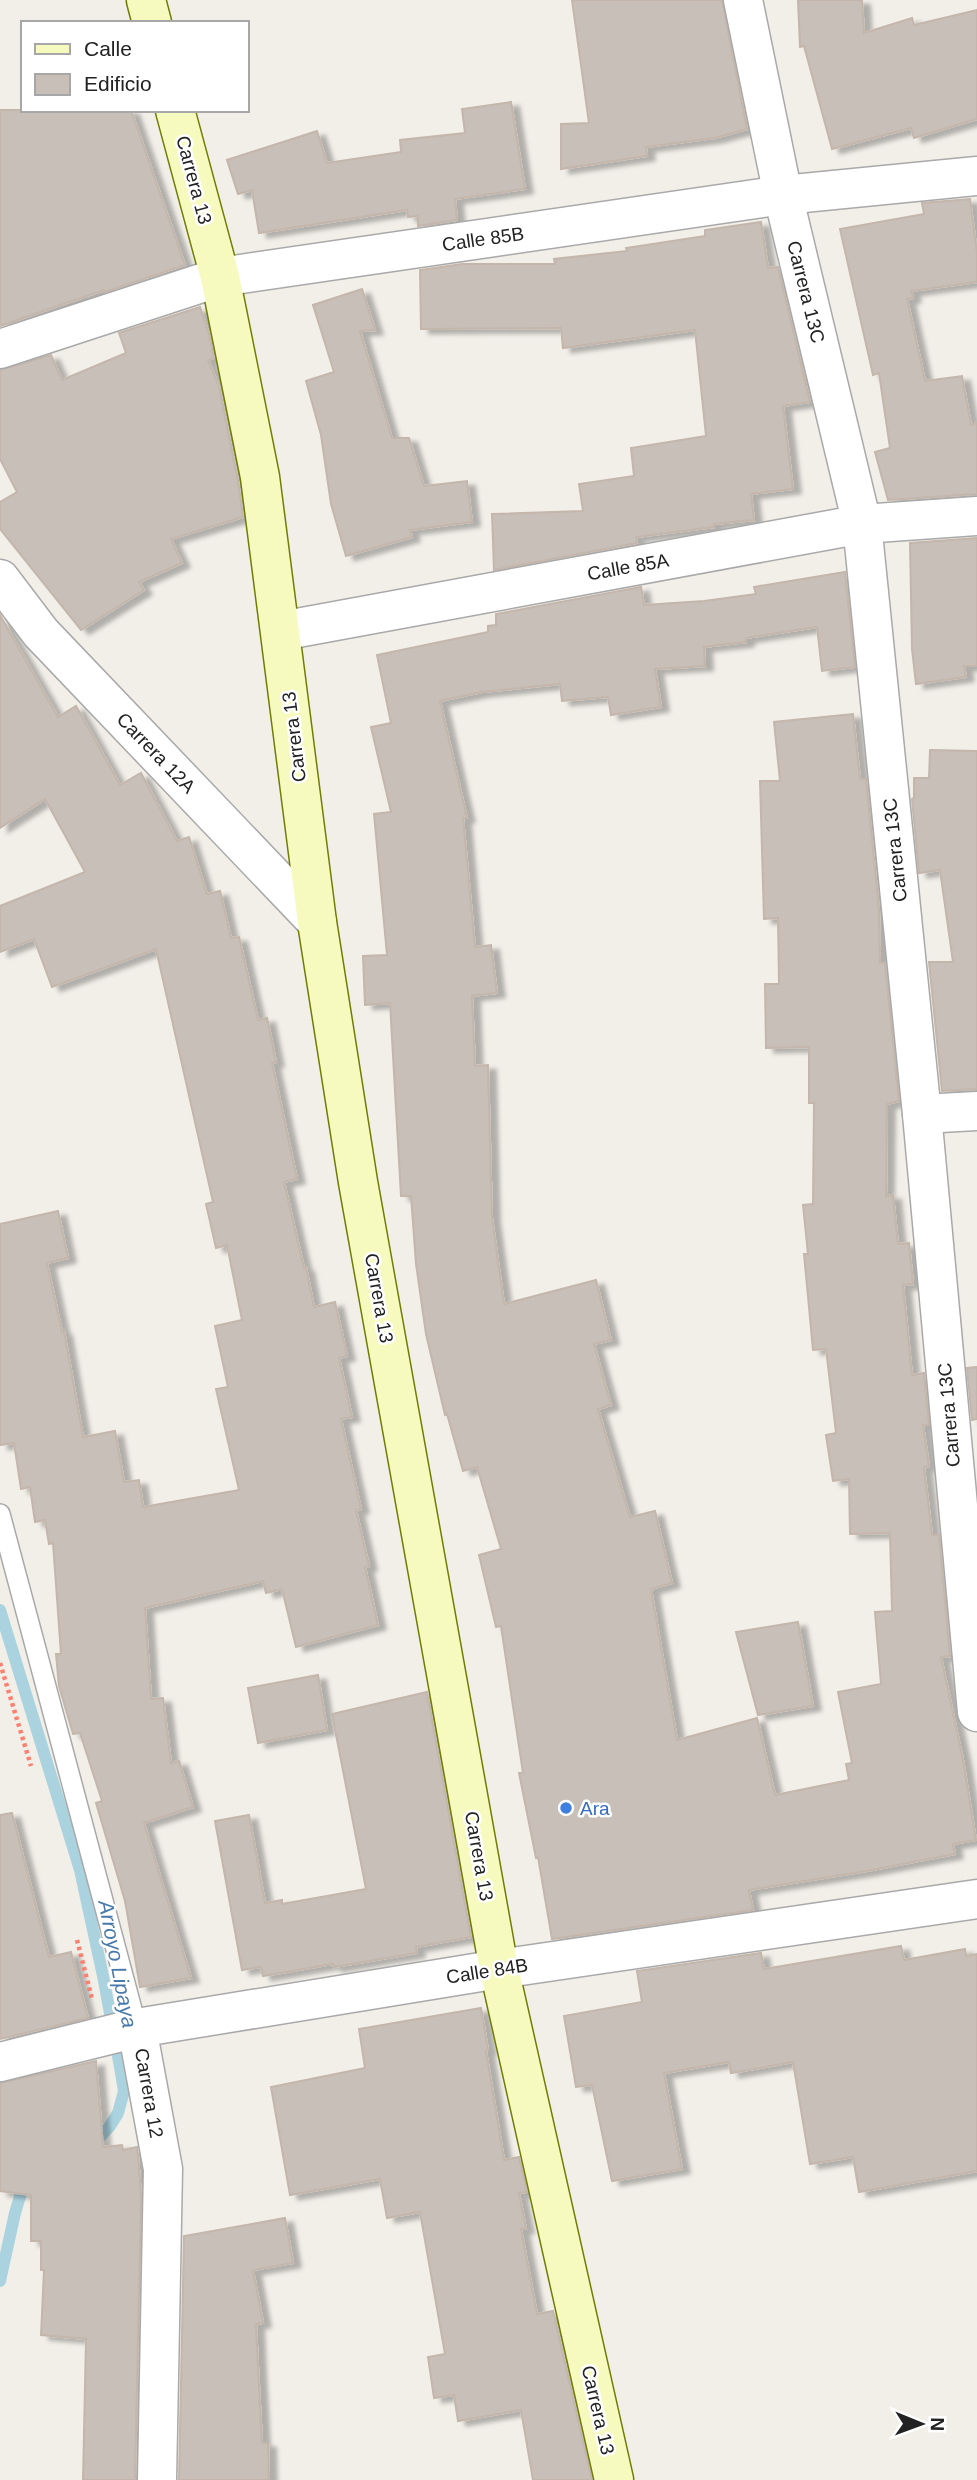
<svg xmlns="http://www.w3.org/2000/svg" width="977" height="2480" font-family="Arial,sans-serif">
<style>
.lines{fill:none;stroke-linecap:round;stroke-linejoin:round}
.stream{stroke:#aad3df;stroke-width:12}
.building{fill:#c7bfb8;stroke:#c4b6ab;stroke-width:2;filter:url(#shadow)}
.lane-casing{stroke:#a9a9a9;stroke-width:22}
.street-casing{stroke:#a9a9a9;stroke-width:41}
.secondary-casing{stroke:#707d05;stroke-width:41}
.path{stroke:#fa8072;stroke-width:4.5;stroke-dasharray:3.5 3.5;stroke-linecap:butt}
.lane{stroke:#fff;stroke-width:19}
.street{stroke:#fff;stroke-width:38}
.secondary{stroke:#f7fabf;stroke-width:38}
.shop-dot{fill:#3f7fe0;stroke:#fff;stroke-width:2.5}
.labels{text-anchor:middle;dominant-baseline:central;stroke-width:5;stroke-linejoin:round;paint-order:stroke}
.street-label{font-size:19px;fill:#222;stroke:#fff}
.shop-label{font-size:19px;fill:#366cbe;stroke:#fff;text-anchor:start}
.water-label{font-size:21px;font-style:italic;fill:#4a7aab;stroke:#fff}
</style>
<defs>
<filter id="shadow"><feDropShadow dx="8" dy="4.5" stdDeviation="2" flood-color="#0004"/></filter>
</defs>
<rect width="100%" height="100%" fill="#f2efe9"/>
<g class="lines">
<g class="stream">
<path d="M0 1610 80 1870 103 1976 120 2067 124 2091 118 2113 110 2126 92 2145"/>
<path d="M0 2281 15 2213 25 2180"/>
</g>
</g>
<g class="building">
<path d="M572 0H722L747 129 715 138 646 147 647 156 561 169V124L589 123Z"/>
<path d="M798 0H862L864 33 912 18 914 25 977 10V119L914 138 911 128 832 149 804 46 800 47Z"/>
<path d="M511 102 525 189 455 199 457 220 418 226V216L408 217 407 210 259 233 252 190 238 194 227 160 317 131 327 163 401 152 400 140 465 133 462 109Z"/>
<path d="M0 110H131L185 265 105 292 104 290 0 326Z"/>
<path d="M970 199 977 253V282L911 291 913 298 907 299 925 381 962 376 971 425 977 423V494L888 500 875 452 890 448 879 373 873 375 840 229 924 214 922 203Z"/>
<path d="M761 222 768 268 778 267 810 402 783 406 793 489 751 494 754 520 714 524V527L636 537 637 543 494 570 492 514 583 511 579 484 634 476 631 448 706 436 695 330 563 348 561 328 421 329 420 270 462 264H555L554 259 627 251 626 248 705 236V230Z"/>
<path d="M362 289 375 330 360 331 392 438H409L424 486 467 481 472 522 410 530 412 537 346 556 331 504 321 435 306 381 334 372 313 305Z"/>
<path d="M200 307 209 334 214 358 208 360 219 386 238 481 243 517 171 539 182 563 139 582 144 590 81 630 0 529V502L17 492 0 459V370L51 355 62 380 126 353 119 333Z"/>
<path d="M977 538V666H964L966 677 916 684 912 649 910 543Z"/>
<path d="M845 572 855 667 822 671 817 627 746 638V642L704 647 705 666 655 669 661 707 611 715 608 697 562 701 560 684 482 692 440 701 467 818H463L475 947 491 945 497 993 472 996 475 1066 488 1065 492 1218 504 1304 596 1280 611 1340 594 1344 611 1405 598 1409 630 1517 655 1511 672 1583 651 1589 677 1740 757 1718 775 1795 849 1780 846 1764 852 1763 838 1692 881 1684 875 1612 892 1611 890 1533 850 1534 849 1479 833 1481 826 1435 836 1433 826 1349 813 1350 804 1254H808L803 1205 813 1204 814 1103H809V1047L766 1048 765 984H779L778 918 764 919 760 781H780L774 722 853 714 860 779H866L879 909 880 963H885L899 1101 887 1104 886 1196 893 1195 898 1244 909 1243 913 1284 903 1285 912 1375 924 1373 929 1425H923L929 1466 924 1467 932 1535H939L950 1656 941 1657 963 1760 976 1840 953 1844 955 1854 867 1871 749 1890 753 1910 552 1939 538 1857 536 1858 519 1773H523L501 1626 496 1627 479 1555 501 1549 477 1467 463 1471 447 1414 445 1415 426 1334 416 1264 411 1196H401L390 1003 365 1005 363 956 387 955 374 814 391 812 371 727 391 723 377 655 488 632V626L496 625V614L641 587 644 605 704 601 756 594 754 587Z"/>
<path d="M0 615 58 717 76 706 120 785 141 773 177 841 189 837 207 894 220 891 231 938 239 937 258 1020 267 1018 276 1062 272 1063 297 1179 284 1182 304 1268 306 1267 314 1307 335 1302 347 1356 339 1358 352 1417 341 1419 361 1509 356 1510 369 1566 365 1567 378 1625 296 1647 282 1589 266 1593 263 1581 145 1608 151 1699 163 1698 171 1763 179 1761 193 1807 144 1823 191 1978 140 1987 125 1901 96 1803 102 1801 80 1733 73 1734 59 1686 56 1654H61L53 1543 49 1544 45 1520 35 1522 30 1487 21 1489 14 1443 0 1445V1224L58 1211 68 1258 47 1263 62 1332 64 1331 83 1437 115 1431 124 1482 139 1480 143 1507 239 1490 216 1389 228 1387 215 1326 242 1320 227 1245 216 1248 206 1204 213 1202 156 949 52 987 34 939 0 952V906L85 872 45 799 0 828Z"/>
<path d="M930 750 977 751V1089L942 1091 929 962H953L940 870 919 873 912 799 914 798V778H929Z"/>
<path d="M977 1367V1419L972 1420 967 1368Z"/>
<path d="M798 1622 813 1706 758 1715 736 1632Z"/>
<path d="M318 1675 327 1730 258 1743 248 1688Z"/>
<path d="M427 1692 471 1937 416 1947 417 1953 334 1967 333 1964 263 1976 261 1967 242 1970 215 1821 249 1815 265 1903 282 1900V1904L366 1889 332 1714Z"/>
<path d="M12 1813 49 1957 71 1952 88 2018 0 2039V1815Z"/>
<path d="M901 1946 904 1960 965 1949 966 1956 977 1954V2171L859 2192 853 2157 810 2164 793 2062 731 2073 729 2062 664 2073 682 2169 612 2181 592 2085 576 2087 564 2016 642 2002 637 1971 761 1953 764 1969Z"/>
<path d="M481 2008 488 2050 486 2051 504 2160 519 2157 527 2192 519 2193 526 2229H521L537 2314 553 2311 592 2480H533L521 2410 458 2421 454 2395 434 2398 428 2357 445 2354 420 2212 387 2218 380 2179 290 2195 271 2087 365 2068 359 2029Z"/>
<path d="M96 2061 103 2147 122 2145 123 2150 137 2147 138 2155 141 2196 135 2480H83L86 2339 41 2335 44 2270H41V2241H31V2195L0 2191V2083Z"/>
<path d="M285 2218 293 2263 253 2270 263 2323 256 2324 258 2366 262 2443H268L269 2480H179L184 2236Z"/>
</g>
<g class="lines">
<g class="lane-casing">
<path id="lane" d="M0 1514 137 2028"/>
</g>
<g class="street-casing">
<g id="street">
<path d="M743 0 783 195 862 524 922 1114 977 1712"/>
<path d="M0 349 220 277 783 195 977 176"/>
<path d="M0 579 41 633 317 922"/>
<path d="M281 631 862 524 977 516"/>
<path d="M922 1114 977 1111"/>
<path d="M137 2028 163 2169 157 2480"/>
<path d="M0 2062 137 2028 499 1969 977 1899"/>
</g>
</g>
<g class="secondary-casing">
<g id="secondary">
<path d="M146 0 152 23"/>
<path d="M175 110 220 277 260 477 317 922 358 1182 499 1969 614 2480"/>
</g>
</g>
<g class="path">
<path d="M0 1663 31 1766"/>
<path d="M77 1940 92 1999"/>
</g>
<use href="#lane" class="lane"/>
<use href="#street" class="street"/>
<use href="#secondary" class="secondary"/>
</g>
<circle class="shop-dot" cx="566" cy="1808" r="7"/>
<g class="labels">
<g class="street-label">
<text transform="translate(194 180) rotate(75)">Carrera 13</text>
<text transform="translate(483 239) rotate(-8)">Calle 85B</text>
<text transform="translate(806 292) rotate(76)">Carrera 13C</text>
<text transform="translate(628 567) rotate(-10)">Calle 85A</text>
<text transform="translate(294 737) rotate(-97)">Carrera 13</text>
<text transform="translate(156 753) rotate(46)">Carrera 12A</text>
<text transform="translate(895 850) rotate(-96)">Carrera 13C</text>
<text transform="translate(379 1298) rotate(80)">Carrera 13</text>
<text transform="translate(949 1415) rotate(-95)">Carrera 13C</text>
<text transform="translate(479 1856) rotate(80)">Carrera 13</text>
<text transform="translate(487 1971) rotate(-9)">Calle 84B</text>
<text transform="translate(149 2093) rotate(80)">Carrera 12</text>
<text transform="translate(598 2410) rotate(77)">Carrera 13</text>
</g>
<g class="shop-label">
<text x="580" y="1808">Ara</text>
</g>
<g class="water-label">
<text transform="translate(118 1964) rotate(79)">Arroyo Lipaya</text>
</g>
</g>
<rect x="21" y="21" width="228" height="91" fill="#ffffff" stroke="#a7a7a7" stroke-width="2"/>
<rect x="35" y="44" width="35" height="10" fill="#f7fabf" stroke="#a7a7a7" stroke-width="2"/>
<text x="84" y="56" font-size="21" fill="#222222">Calle</text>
<rect x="35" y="74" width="35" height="21" fill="#c7bfb8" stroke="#a7a7a7" stroke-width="2"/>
<text x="84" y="91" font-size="21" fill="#222222">Edificio</text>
<g transform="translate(921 2424) rotate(91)" stroke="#ffffff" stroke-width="5" paint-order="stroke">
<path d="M0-5L12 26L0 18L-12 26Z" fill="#222222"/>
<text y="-10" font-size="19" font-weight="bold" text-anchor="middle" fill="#222222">N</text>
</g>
</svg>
